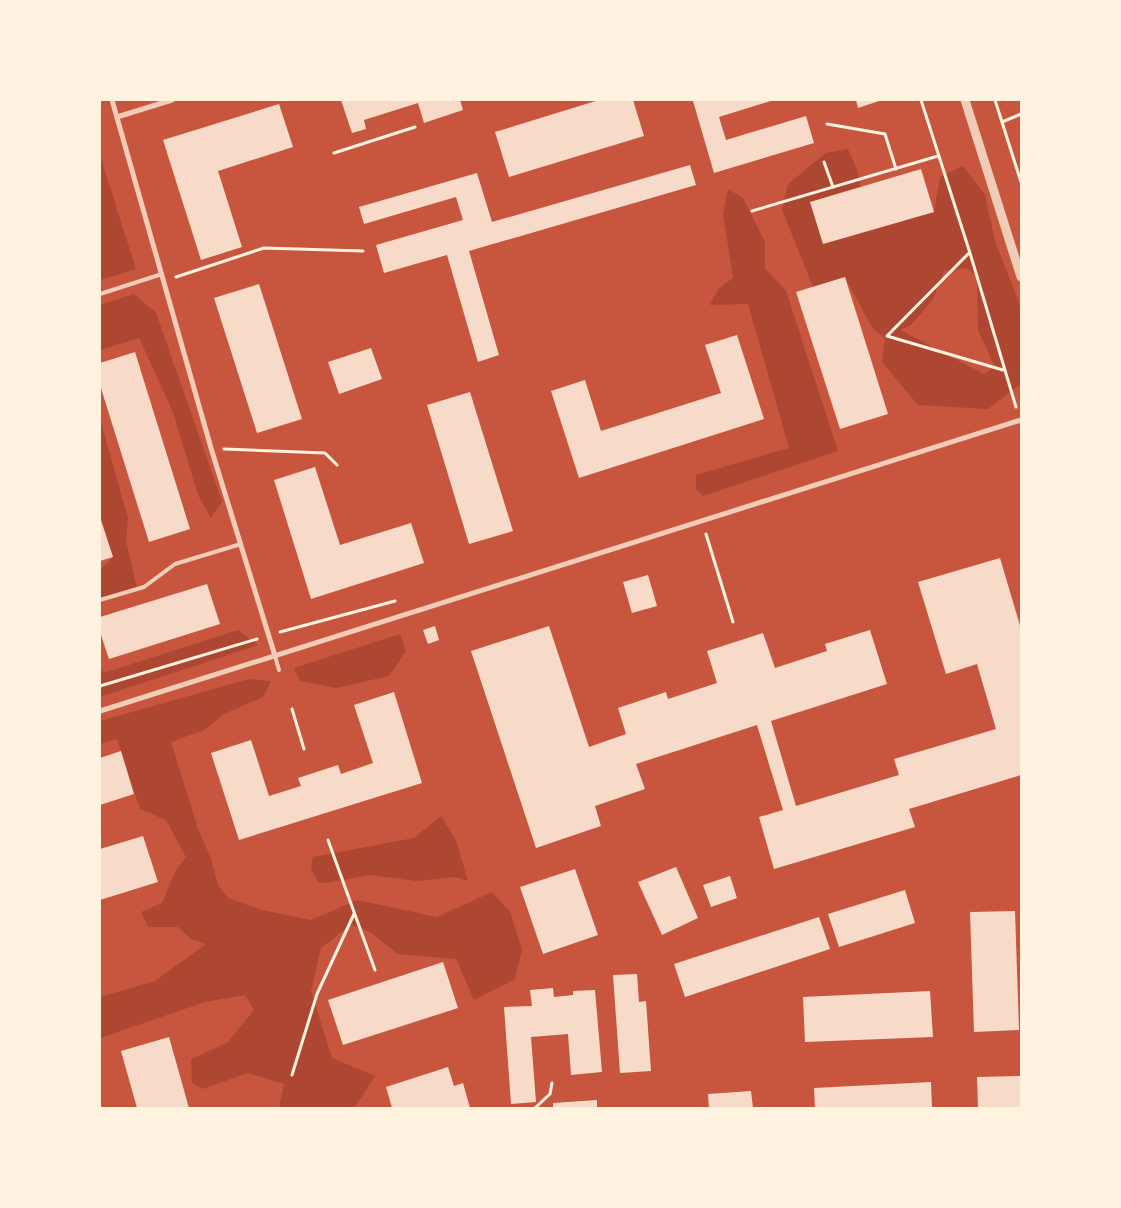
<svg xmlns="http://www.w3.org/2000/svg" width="1121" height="1208" font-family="'Fira Sans',sans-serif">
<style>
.green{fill:#ae4732;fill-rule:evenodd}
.building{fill:#f7dbc8}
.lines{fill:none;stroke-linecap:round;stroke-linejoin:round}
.path{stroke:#fff3e0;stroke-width:3}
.service{stroke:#f1ccb7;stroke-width:4}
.minor{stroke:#f1ccb7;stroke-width:5}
.tertiary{stroke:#f1ccb7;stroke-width:9}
</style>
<rect width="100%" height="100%" fill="#c8553d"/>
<g class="green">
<path d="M848 149 858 172 860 187 810 202 823 244 934 212 940 177 963 166 985 195 995 241 1018 300 1021 313V384L988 409 918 405 882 362 885 338 873 329 845 277 813 287 782 210 788 184 826 153ZM967 268 977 276 978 330 995 367 984 374 900 330 911 325 933 299 944 271Z"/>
<path d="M100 156 136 269 100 280Z"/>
<path d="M728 189 743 198 765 242V268L786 291 838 451 703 496 696 489V475L789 448 748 304 710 305 718 289 733 278 723 214Z"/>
<path d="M134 294 156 313 222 501 211 518 198 495 173 412 139 338 100 350V305Z"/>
<path d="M100 419 128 518 126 541 137 588 100 603V570L113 557 100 516Z"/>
<path d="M238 630 258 645 100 697V668L104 673Z"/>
<path d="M400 634 406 651 389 676 336 688 300 681 294 668Z"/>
<path d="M249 679 271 681 263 697 224 714 204 730 171 742 197 826 211 859 218 885 228 898 262 910 311 920 357 900 437 917 492 892 510 912 522 949 515 979 474 1000 456 959 398 954 370 932 351 925 321 948 311 991 332 1058 375 1076 354 1108H279L284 1084 248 1073 202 1089 192 1083 191 1059 227 1043 254 1010 245 995 205 1002 100 1038V997L155 981 206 944 191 939 178 927H148L141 912 162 903 175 872 186 857 166 820 140 809 117 739 100 744V721Z"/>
<path d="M441 816 456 840 468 881 455 877 416 881 370 875 325 883 318 882 311 868 313 857 414 838Z"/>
</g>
<g class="building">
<path d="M341 100H460L463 110 424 123 418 103 364 120 366 129 352 133Z"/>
<path d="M599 100H633L644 136 509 177 495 132Z"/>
<path d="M774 100 719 117 726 140 806 116 814 143 714 173 693 101Z"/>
<path d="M856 100H882L858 108Z"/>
<path d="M279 104 293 147 218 171 242 247 201 260 163 140Z"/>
<path d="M690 165 696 185 469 251 499 355 478 362 447 255 384 273 376 245 463 220 456 197 364 224 359 207 477 173 492 222Z"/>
<path d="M921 169 934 212 823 244 810 202Z"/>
<path d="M845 277 888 414 840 429 796 292Z"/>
<path d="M259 284 302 419 257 433 214 298Z"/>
<path d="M737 335 764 419 579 478 551 391 585 380 601 431 721 393 705 345Z"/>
<path d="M371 348 382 379 339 394 328 362Z"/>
<path d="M135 352 190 529 149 542 100 385V363Z"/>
<path d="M470 392 513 531 469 544 427 405Z"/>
<path d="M315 467 340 545 411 523 424 563 311 599 274 480Z"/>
<path d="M100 517 113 557 100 561Z"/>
<path d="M1000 558 1021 629V775L909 809 915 827 774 869 759 817 783 810 757 725 636 764 645 789 595 806 601 826 536 848 471 651 549 626 589 747 626 734 618 708 666 692 668 699 717 683 707 651 763 633 775 668 827 651 825 644 870 630 887 684 771 721 796 806 899 775 894 759 996 729 977 664 946 674 918 582Z"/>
<path d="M648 575 657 606 632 613 623 582Z"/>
<path d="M207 584 220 624 109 659 100 632V617Z"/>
<path d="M435 626 439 640 428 644 423 630Z"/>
<path d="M394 692 422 783 239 840 211 753 251 740 269 796 301 786 298 778 338 765 341 774 373 763 354 705Z"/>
<path d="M121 751 134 794 100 805V758Z"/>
<path d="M143 836 158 882 100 900V849Z"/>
<path d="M676 867 698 918 662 935 638 882Z"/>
<path d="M575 869 598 935 543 954 520 887Z"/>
<path d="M730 876 737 898 711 907 703 885Z"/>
<path d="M905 890 915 923 839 947 828 914Z"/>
<path d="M1015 911 1019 1030 974 1032 970 912Z"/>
<path d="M819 917 830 949 685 997 674 964Z"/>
<path d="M443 962 458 1008 343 1045 328 1000Z"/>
<path d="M637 974 639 1002 646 1001 651 1071 620 1073 613 975Z"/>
<path d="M553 988 554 997 573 995V991L595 990 602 1072 571 1075 568 1034 531 1037 536 1102 511 1104 504 1007 532 1006 530 990Z"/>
<path d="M930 991 933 1037 805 1042 803 997Z"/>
<path d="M169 1037 189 1108H137L121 1051Z"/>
<path d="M448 1067 454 1086 463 1083 470 1108H392L386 1087Z"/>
<path d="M1020 1076 1021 1108H978L977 1077Z"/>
<path d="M931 1082 932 1108H815L814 1088Z"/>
<path d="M751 1091 753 1108H709L708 1094Z"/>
<path d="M597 1100V1108H553V1103Z"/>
</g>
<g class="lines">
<g class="path">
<path d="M921 100 970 253 1016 407"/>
<path d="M995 100 1021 182"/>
<path d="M1002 122 1021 114"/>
<path d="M827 124 885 134 896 169"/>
<path d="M334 153 415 127"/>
<path d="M824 162 833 187"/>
<path d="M752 211 938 156"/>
<path d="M969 253 887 336 1003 370"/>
<path d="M176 277 264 248 363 251"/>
<path d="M224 449 325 453 337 465"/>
<path d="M706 534 733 622"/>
<path d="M280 632 395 601"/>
<path d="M100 686 257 639"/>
<path d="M292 709 304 749"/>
<path d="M328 840 375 970"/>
<path d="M292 1075 317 994 354 914"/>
<path d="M535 1108 550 1094 552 1083"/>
</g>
<g class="service">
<path d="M100 294 162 274"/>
<path d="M100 600 144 587 175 564 241 544"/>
<path d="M275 656 279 670"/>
</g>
<g class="minor">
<path d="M112 100 211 448 275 656"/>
<path d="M117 117 172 100"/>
<path d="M100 711 1021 420"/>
</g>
<path class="tertiary" d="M965 100 1021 277"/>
</g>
<rect width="1121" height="1208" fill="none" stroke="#fff3e0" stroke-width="202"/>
</svg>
